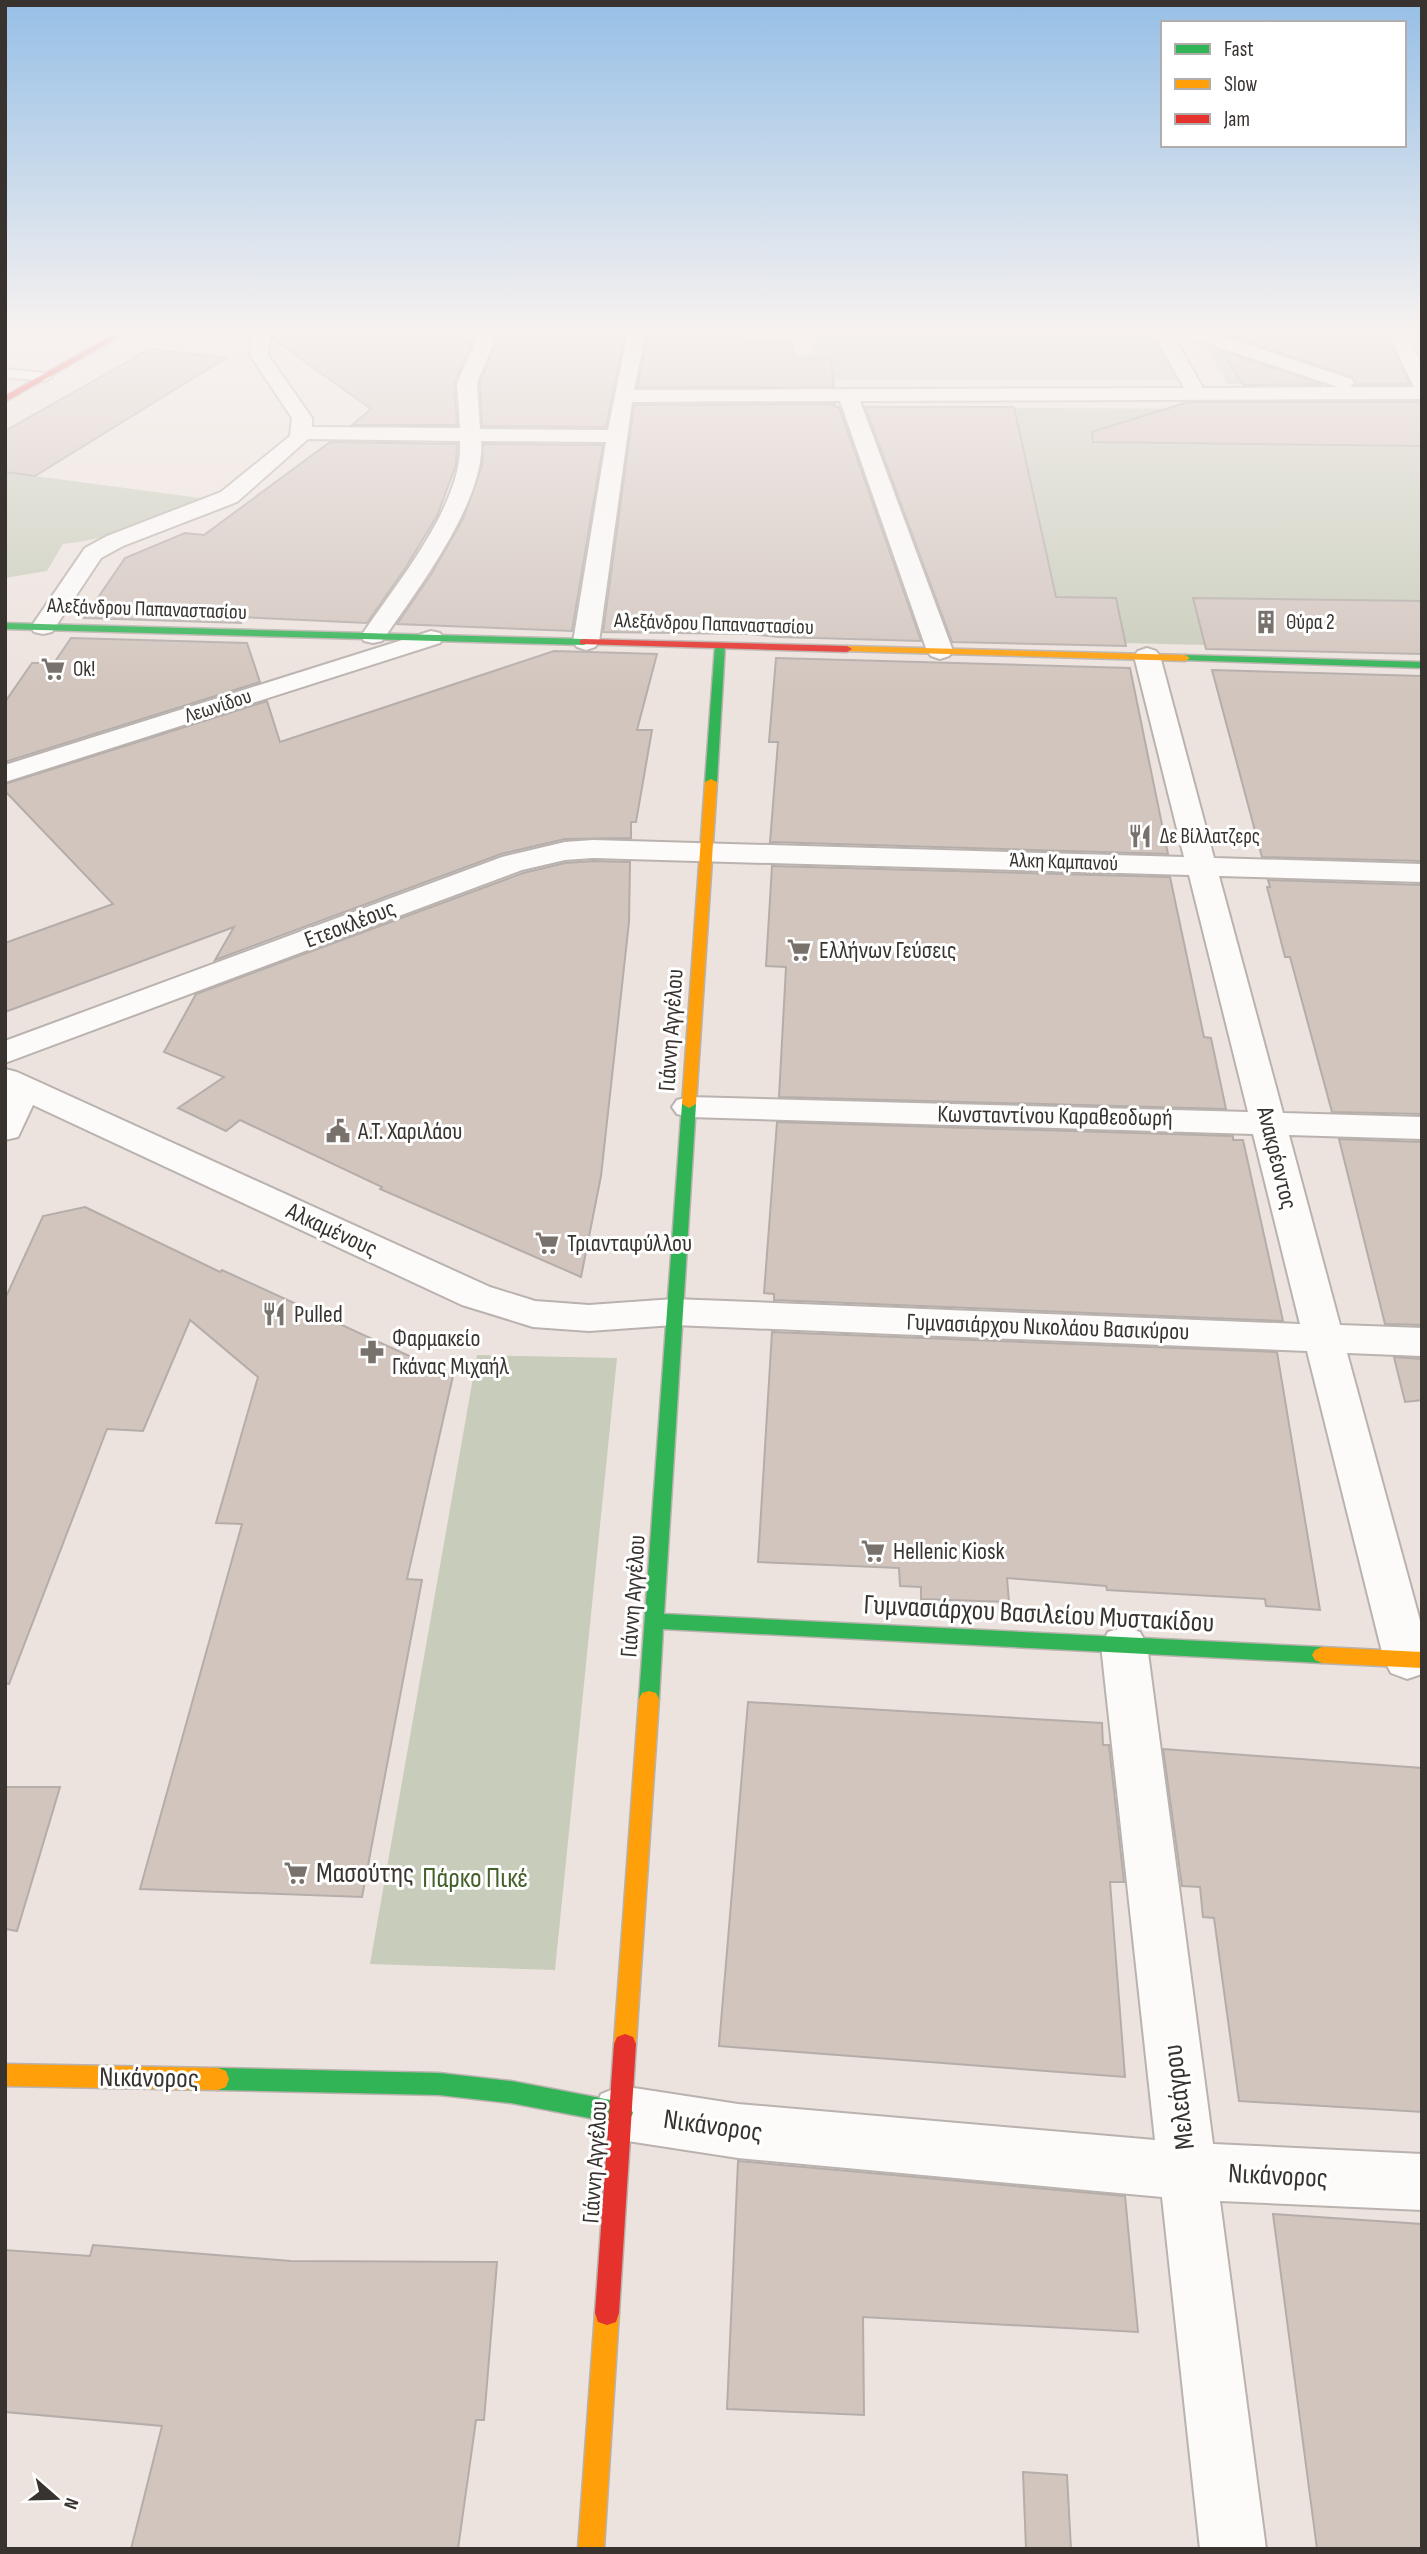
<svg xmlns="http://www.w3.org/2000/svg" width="1427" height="2554" font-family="'Sofia Sans Condensed',sans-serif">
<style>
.green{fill:#c8ccbb}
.building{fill:#d2c5be;stroke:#b4ada9;stroke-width:2}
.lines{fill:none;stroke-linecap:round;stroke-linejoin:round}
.lane-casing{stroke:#b9b2ae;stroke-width:4}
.street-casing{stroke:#b9b2ae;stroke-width:4}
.fast-casing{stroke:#b9b2ae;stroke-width:3}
.slow-casing{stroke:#b9b2ae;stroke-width:3}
.jam-casing{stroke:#b9b2ae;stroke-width:3}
.lane{fill:#fcfbfa;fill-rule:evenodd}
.street{fill:#fcfbfa;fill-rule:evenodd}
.fast{fill:#30b455;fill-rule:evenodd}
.slow{fill:#ff9f0a;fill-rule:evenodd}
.jam{fill:#e5322d;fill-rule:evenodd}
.labels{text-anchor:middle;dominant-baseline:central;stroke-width:6;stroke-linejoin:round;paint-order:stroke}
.far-street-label{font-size:21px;fill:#39332f;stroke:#fff}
.far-poi-label{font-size:21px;fill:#39332f;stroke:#fff;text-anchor:start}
.street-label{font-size:24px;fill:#39332f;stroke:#fff}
.poi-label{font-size:24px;fill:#39332f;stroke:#fff;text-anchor:start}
.near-street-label{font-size:28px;fill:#39332f;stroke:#fff}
.near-poi-label{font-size:28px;fill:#39332f;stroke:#fff;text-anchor:start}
.near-park-label{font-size:28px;fill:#446029;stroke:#fff}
</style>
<rect width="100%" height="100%" fill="#ede3de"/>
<g class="green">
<path d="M814 332H1151L1178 380 666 379 668 354 814 355Z"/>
<path d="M1205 345 1337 384H1228Z"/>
<path d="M881 407 1422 410V650L955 639Z"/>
<path d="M5 472 200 498C161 522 109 539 63 544L47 571 5 578Z"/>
<path d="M477 1355 617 1358 555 1970 370 1964Z"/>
</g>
<g class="building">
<path d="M274 332H471L466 341 473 340 454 383 457 425H352L371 409 273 339Z"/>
<path d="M575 332H625L606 427 482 426 480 383 498 338Z"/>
<path d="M700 332H748L749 343 791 342 795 359 831 360 834 387H637L649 333Z"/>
<path d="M1218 332H1385L1410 384H1356L1352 377Z"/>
<path d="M150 349 226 358 35 476 5 472V431Z"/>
<path d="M1222 351 1322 384 1243 385Z"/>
<path d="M1188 402H1422V446L1093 442 1092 432Z"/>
<path d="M835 404V407H839L921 641 778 637 750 634 603 632 634 405Z"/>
<path d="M865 407H1014L1056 597 1116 598 1126 646 952 642Z"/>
<path d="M330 442 457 444 456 465 437 516 406 567 367 623 239 617 241 623 84 618 125 558 185 533 204 535Z"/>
<path d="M483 444 603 445 572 631 397 624 432 573 463 519 482 465Z"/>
<path d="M1193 598 1422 601V654L1206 649Z"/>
<path d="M71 638 247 643 260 682 5 762V702L32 663H54Z"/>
<path d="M554 651 657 654 637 730H652L636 822H631V838L565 839 501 854 215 960 234 927 5 1012V943L113 904 5 791V784L267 701 280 742Z"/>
<path d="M776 658 1130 668 1168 854 770 842 778 742H769Z"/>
<path d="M1212 670 1422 676V861L1262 857Z"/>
<path d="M593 861 630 862 629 922 601 1176 581 1277 380 1189 382 1187 240 1120 226 1131 178 1108 224 1077 164 1052 196 994 523 873 565 863Z"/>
<path d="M772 866 1170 877 1204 1037 1211 1038 1226 1109 779 1097 786 967 766 966Z"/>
<path d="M1268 880 1422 885V1114L1332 1112 1290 957H1285L1267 887H1270Z"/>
<path d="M777 1122 1233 1136V1140H1243L1283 1321 774 1300V1294L764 1293Z"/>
<path d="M1339 1139 1422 1142V1325L1385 1324Z"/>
<path d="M85 1207 220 1272 222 1270 453 1376 407 1579 422 1580 362 1897 140 1889 242 1524 216 1523 258 1377 190 1320 143 1431 107 1429 9 1684 5 1683V1299L43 1216Z"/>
<path d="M772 1332 1277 1352 1320 1610 1266 1606 1265 1599 1107 1590 1106 1586 1007 1578 1009 1602 921 1599V1587L900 1586 899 1568 758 1562Z"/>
<path d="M1394 1357 1422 1359V1400L1405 1402Z"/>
<path d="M748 1702 1102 1723 1103 1745H1109L1124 1882H1110L1125 2077 719 2046Z"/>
<path d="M1163 1749 1422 1768V2112L1239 2101 1214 1918 1203 1917 1200 1887 1182 1886Z"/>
<path d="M5 1787H60L17 1931 5 1929Z"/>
<path d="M738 2161 1125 2196 1138 2332 863 2317 864 2415 727 2409Z"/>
<path d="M1273 2214 1422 2224V2549H1317Z"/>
<path d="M93 2245 291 2261 497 2262 484 2420H476L458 2549H131L162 2426 5 2412V2250L90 2256Z"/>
<path d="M1023 2472 1067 2475 1071 2549H1026Z"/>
</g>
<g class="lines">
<g class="lane-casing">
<path id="lane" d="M5 369 45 373 52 377 45 381 5 377Z"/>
</g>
<g class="street-casing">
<g id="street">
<path d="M253 332H271L268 355 312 418V427L460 428 457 383 480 332H498L477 383 480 429 608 430 628 332H646L634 390 1184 388 1153 332H1171L1203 388 1338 387 1185 336 1183 332H1210L1351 379 1354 383 1350 387H1414L1387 332H1405L1422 364V399L860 401 953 651 949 656 940 659 931 656 927 651 840 401 632 402 599 642 595 647 586 650 577 647 573 642 606 442 481 441C486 500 416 592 382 641L373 643 364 641 361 636C395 585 464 504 460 441L308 439 237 502 123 546 101 558 52 632 43 634 34 632 31 627 85 548 107 536 221 492 290 436 292 418 250 355Z"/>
<path d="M431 631 440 633 443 638 440 643 5 782V765Z"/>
<path d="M1147 648 1156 651 1160 656 1214 858 1422 864V882L1219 876 1283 1113 1422 1117V1139L1289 1135 1340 1325 1422 1328V1356L1347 1353 1422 1628V1674L1407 1679 1391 1673 1384 1660 1307 1351 674 1325 589 1331 533 1327 462 1305 33 1105 18 1137 5 1140V1069L17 1072 490 1287 535 1301 589 1305 674 1299 1300 1324 1253 1134 689 1117 677 1114 672 1107 677 1100 689 1097 1248 1112 1189 875 593 858 565 860 522 870 5 1063V1041L502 857 565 842 593 840 1184 857 1134 656 1138 651Z"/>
<path d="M1124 1627 1140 1632 1147 1645 1213 2144 1422 2154V2210L1220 2201 1266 2549H1200L1162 2197 738 2158 621 2140 601 2132 593 2113 601 2094 621 2086 738 2104 1155 2140 1101 1645 1108 1632Z"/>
</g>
</g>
<g class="fast-casing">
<g id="fast">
<path d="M5 623 584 639 589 642 584 645 5 629Z"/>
<path d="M720 643 725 646 717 782 711 785 705 782 715 646Z"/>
<path d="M1185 655 1422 662V668L1181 660 1180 658Z"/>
<path d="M689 1100 696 1104 664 1614 1322 1647 1329 1650 1332 1655 1329 1660 1322 1663 663 1629 659 1699 656 1705 649 1707 642 1705 639 1699 682 1104Z"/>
<path d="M218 2068 439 2073 511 2081 621 2102 629 2105 633 2113 629 2121 621 2124 511 2103 439 2095 218 2090 210 2087 207 2079 210 2071Z"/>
</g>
</g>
<g class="slow-casing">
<g id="slow">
<path d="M847 646 1185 655 1190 658 1185 661 843 651 842 649Z"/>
<path d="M711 779 717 782 696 1104 689 1108 682 1104 705 782Z"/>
<path d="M1322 1647 1422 1652V1668L1322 1663 1315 1660 1312 1655 1315 1650Z"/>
<path d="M649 1691 656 1693 659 1699 636 2044 633 2051 625 2054 617 2051 614 2044 639 1699 642 1693Z"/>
<path d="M5 2064 218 2068 226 2071 229 2079 226 2087 218 2090 5 2086Z"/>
<path d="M607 2301 616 2304 619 2313 604 2549H578L595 2313 598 2304Z"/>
</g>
</g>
<g class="jam-casing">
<g id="jam">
<path d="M118 332H128L5 402V396Z"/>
<path d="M584 639 847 646 852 649 847 652 580 644V640Z"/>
<path d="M625 2034 633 2037 636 2044 619 2313 616 2322 607 2325 598 2322 595 2313 614 2044 617 2037Z"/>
</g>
</g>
<use href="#lane" class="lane"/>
<use href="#street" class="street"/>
<use href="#fast" class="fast"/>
<use href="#slow" class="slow"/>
<use href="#jam" class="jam"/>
</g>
<linearGradient id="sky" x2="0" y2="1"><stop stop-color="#96bfe6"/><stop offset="0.48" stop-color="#f7f2f0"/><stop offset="1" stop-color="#f7f2f0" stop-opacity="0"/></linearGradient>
<rect width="1427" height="690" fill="url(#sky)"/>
<defs>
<g id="building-bare" transform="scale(1.89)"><path d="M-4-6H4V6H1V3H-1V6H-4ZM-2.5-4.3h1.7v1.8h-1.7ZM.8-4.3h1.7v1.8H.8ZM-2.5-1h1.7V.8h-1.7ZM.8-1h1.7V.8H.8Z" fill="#78716c" stroke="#fff" stroke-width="2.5" paint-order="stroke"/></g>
<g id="supermarket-bare" transform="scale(1.89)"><path d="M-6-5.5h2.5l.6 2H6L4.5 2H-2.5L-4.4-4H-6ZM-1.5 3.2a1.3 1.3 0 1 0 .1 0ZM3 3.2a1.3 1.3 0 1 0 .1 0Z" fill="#78716c" stroke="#fff" stroke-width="2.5" paint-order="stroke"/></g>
<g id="restaurant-bare" transform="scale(1.89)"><path d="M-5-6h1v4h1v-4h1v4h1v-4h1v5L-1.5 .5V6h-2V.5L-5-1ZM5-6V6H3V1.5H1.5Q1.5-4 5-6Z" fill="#78716c" stroke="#fff" stroke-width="2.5" paint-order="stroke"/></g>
<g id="civic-bare" transform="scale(1.89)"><path d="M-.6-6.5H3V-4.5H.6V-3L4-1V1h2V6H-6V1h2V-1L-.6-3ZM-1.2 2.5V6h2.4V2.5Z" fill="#78716c" stroke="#fff" stroke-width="2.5" paint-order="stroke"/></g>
<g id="pharmacy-bare" transform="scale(1.89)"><path d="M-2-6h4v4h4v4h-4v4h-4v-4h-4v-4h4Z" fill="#78716c" stroke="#fff" stroke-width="2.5" paint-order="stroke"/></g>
</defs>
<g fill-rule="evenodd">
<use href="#building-bare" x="1266" y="622"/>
<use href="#supermarket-bare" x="53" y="669"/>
<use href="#restaurant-bare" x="1140" y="836"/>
<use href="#supermarket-bare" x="799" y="950"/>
<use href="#civic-bare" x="338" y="1131"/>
<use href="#supermarket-bare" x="547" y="1243"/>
<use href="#restaurant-bare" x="274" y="1314"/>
<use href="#pharmacy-bare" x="372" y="1352"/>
<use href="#supermarket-bare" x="873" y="1551"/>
<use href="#supermarket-bare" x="296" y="1873"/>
</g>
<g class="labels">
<g class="far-street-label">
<text transform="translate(147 609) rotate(2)">Αλεξάνδρου Παπαναστασίου</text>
<text transform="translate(714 624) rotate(2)">Αλεξάνδρου Παπαναστασίου</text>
<text transform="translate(218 706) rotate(-18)">Λεωνίδου</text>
<text transform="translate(1064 862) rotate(2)">Άλκη Καμπανού</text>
</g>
<g class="far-poi-label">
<text x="1286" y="622">Θύρα 2</text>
<text x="73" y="669">Ok!</text>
<text x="1160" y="836">Δε Βίλλατζερς</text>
</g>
<g class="street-label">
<text transform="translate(350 924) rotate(-21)">Ετεοκλέους</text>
<text transform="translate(671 1030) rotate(-86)">Γιάννη Αγγέλου</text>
<text transform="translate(1055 1116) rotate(1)">Κωνσταντίνου Καραθεοδωρή</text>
<text transform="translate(1277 1158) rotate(76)">Ανακρέοντος</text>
<text transform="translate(332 1230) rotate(25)">Αλκαμένους</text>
<text transform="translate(1048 1327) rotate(2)">Γυμνασιάρχου Νικολάου Βασικύρου</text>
<text transform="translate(633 1596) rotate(-86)">Γιάννη Αγγέλου</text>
<text transform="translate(595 2162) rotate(-86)">Γιάννη Αγγέλου</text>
</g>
<g class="poi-label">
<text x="819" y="950">Ελλήνων Γεύσεις</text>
<text x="358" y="1131">Α.Τ. Χαριλάου</text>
<text x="567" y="1243">Τριανταφύλλου</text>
<text x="294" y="1314">Pulled</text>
<text x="392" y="1338">Φαρμακείο<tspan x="392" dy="28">Γκάνας Μιχαήλ</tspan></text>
<text x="893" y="1551">Hellenic Kiosk</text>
</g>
<g class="near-street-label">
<text transform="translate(1039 1614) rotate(3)">Γυμνασιάρχου Βασιλείου Μυστακίδου</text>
<text transform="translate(149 2078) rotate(1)">Νικάνορος</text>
<text transform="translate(1179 2097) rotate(-97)">Μελεάγρου</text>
<text transform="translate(713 2126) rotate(8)">Νικάνορος</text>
<text transform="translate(1278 2176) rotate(3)">Νικάνορος</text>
</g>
<g class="near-poi-label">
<text x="316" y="1873">Μασούτης</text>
</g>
<g class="near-park-label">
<text x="475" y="1878">Πάρκο Πικέ</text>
</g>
</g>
<rect width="1427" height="2554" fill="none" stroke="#39332f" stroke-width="14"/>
<rect x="1161" y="21" width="245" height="126" fill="#ffffff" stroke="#b0adac" stroke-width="2"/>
<rect x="1175" y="44" width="35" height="10" fill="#30b455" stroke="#b0adac" stroke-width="2"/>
<text x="1224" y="56" font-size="21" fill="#39332f">Fast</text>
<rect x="1175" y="79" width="35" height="10" fill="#ff9f0a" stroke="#b0adac" stroke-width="2"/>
<text x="1224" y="91" font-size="21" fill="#39332f">Slow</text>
<rect x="1175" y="114" width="35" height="10" fill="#e5322d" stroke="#b0adac" stroke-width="2"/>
<text x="1224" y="126" font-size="21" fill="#39332f">Jam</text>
<g transform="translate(56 2498) rotate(110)" stroke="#ffffff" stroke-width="5" paint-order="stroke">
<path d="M0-5L12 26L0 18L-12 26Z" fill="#39332f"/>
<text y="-10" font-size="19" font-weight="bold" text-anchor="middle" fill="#39332f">N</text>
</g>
</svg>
